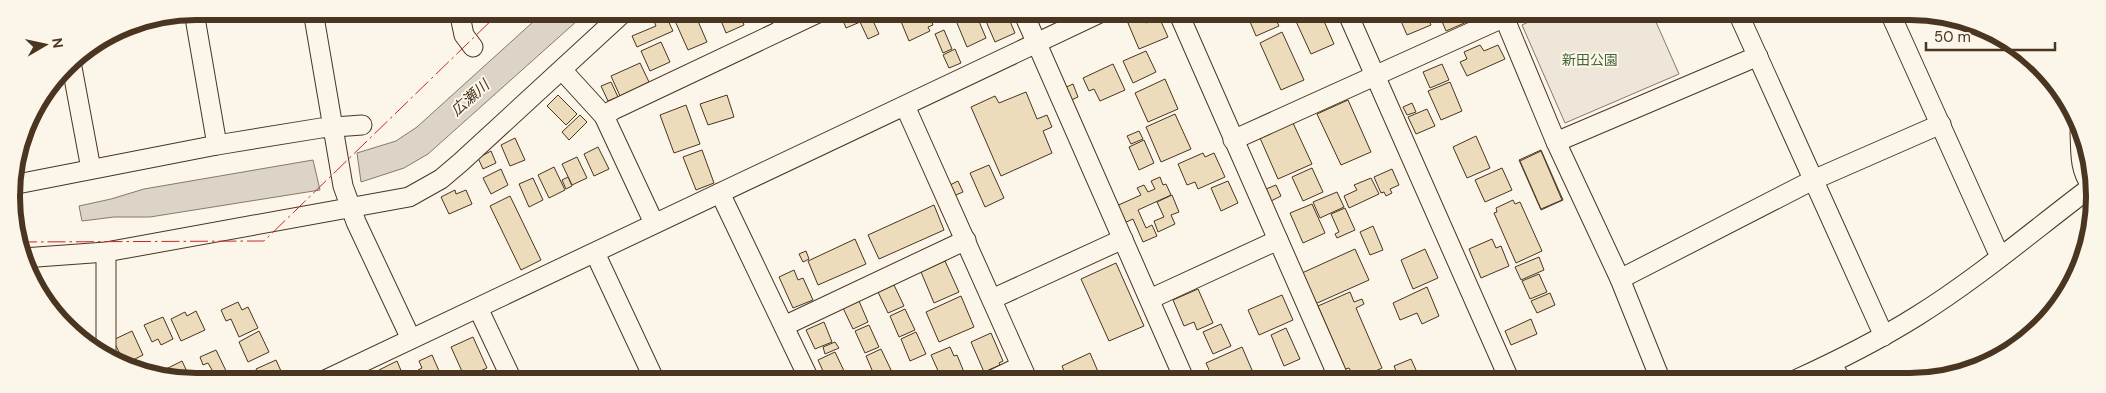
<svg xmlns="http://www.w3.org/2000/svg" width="2106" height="393" font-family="'DM Sans','Noto Sans JP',sans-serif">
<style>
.green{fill:#ede6d9;stroke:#887966}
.water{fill:#dcd4c6;stroke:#887966}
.building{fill:#ecdcbc;stroke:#4a3520}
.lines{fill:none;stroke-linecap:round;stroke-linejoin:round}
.minor-casing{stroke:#4a3520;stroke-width:21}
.minor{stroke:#fbf6e9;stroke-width:19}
.power{stroke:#c62828;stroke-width:1;stroke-dasharray:18 4 2.5 4;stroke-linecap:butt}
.labels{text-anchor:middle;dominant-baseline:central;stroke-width:4;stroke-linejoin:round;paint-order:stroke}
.park-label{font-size:14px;fill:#436837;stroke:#fbf6e9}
.water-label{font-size:15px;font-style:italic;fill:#4a3520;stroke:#fbf6e9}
.rim{fill:none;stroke:#4a3520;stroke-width:6}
</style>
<rect width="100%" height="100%" fill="#fbf6e9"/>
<path class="green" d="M1550 12 1652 13 1679 74 1565 123 1522 25Z"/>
<g class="water">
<path d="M544 12H587L428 154 404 168 361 182 357 153 396 141 417 127Z"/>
<path d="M313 160 320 190 150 217H114L82 221 79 206 111 199 144 189Z"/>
</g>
<g class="building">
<path d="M650 12H664L673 31 637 47 632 36 656 26Z"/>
<path d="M671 12H694L707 42 688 50Z"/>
<path d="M714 12H739L744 25 726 33 720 18 717 19Z"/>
<path d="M842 12H869L879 34 868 39 860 22 846 28 840 13Z"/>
<path d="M909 12H928L933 25 928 27 930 31 909 41 900 19 911 15Z"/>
<path d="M931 12H937L940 18 934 20Z"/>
<path d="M964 12H975L986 38 967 47 954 16Z"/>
<path d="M1000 12H1006L1015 33 995 42 985 19Z"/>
<path d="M1246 12H1272L1279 26 1256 36Z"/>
<path d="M1304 12H1320L1334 44 1311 54 1294 17Z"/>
<path d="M1397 12H1425L1431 25 1407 35Z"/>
<path d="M1438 12H1468L1469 21 1446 31Z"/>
<path d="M1159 17 1168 37 1139 49 1128 23 1139 18 1140 21 1144 19 1146 23Z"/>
<path d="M944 30 952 49 943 53 935 34Z"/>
<path d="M1282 32 1304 80 1281 90 1260 43Z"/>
<path d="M661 42 670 62 650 71 641 51Z"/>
<path d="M1480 45 1484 51 1498 45 1505 59 1467 76 1460 62 1467 59 1464 52Z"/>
<path d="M955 49 961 63 949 68 943 55Z"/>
<path d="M1146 51 1156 72 1133 83 1123 61Z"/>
<path d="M640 63 649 82 620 96 611 76Z"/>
<path d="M1113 64 1125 90 1100 101 1094 89 1089 91 1083 78Z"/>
<path d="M1442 64 1449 80 1430 88 1423 72Z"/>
<path d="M1165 79 1178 109 1148 122 1135 93Z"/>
<path d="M611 82 618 97 608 101 601 86Z"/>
<path d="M1450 82 1462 111 1441 120 1428 91Z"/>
<path d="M1073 84 1078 97 1067 102 1062 89Z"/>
<path d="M1026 92 1037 119 1047 115 1052 127 1043 131 1052 153 1001 176 971 107 995 96 999 103Z"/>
<path d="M558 95 577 114 566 125 547 106Z"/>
<path d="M727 95 734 117 708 125 700 104Z"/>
<path d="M1348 100 1371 152 1341 165 1317 114Z"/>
<path d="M1412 103 1416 112 1407 115 1403 107Z"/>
<path d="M686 105 700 144 674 153 660 115Z"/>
<path d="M1427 109 1435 126 1416 134 1408 117Z"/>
<path d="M1175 114 1191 149 1161 162 1146 127Z"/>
<path d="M580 115 587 122 569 140 562 132Z"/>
<path d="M1293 123 1312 164 1278 179 1260 138Z"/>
<path d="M1139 131 1143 139 1131 144 1127 136Z"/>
<path d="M1476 136 1490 168 1467 178 1453 147Z"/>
<path d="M515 138 525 160 510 166 501 145Z"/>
<path d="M1144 140 1154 163 1139 170 1129 147Z"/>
<path d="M598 147 609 169 594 176 584 154Z"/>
<path d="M702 150 714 183 696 190 683 157Z"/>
<path d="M1541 150 1563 200 1541 210 1519 160Z"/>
<path d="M491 151 496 163 483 169 478 158Z"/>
<path d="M1541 151 1562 200 1541 209 1520 161Z"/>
<path d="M1203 153 1205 157 1214 153 1225 177 1198 189 1195 182 1187 185 1178 164Z"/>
<path d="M577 157 587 178 572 185 562 164Z"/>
<path d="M989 165 1004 198 985 207 970 173Z"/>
<path d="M554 167 565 190 549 198 538 175Z"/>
<path d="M1312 168 1323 192 1303 201 1292 177Z"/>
<path d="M1502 168 1512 190 1485 202 1475 180Z"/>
<path d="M501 169 508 185 491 194 483 178Z"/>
<path d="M1392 169 1399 185 1390 189 1392 193 1386 196 1384 192 1381 193 1374 177Z"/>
<path d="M568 177 572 186 566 189 562 180Z"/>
<path d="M1160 177 1163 185 1166 184 1171 195 1138 210 1146 228 1152 225 1157 236 1143 242 1133 219 1122 224 1114 207 1141 195 1137 188 1144 185 1148 192 1155 189 1151 181Z"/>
<path d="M533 178 543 200 529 207 519 184Z"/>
<path d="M1371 178 1379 194 1349 208 1344 196 1357 190 1354 185Z"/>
<path d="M958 181 963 192 951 197 946 187Z"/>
<path d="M1228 181 1238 203 1221 211 1211 188Z"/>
<path d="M1276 185 1281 196 1271 201 1266 189Z"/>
<path d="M455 190 456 194 466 190 472 204 449 214 441 197Z"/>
<path d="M1337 192 1344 207 1320 218 1313 202Z"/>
<path d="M1172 195 1179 212 1171 215 1175 224 1158 232 1154 221 1164 217 1157 202Z"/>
<path d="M510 196 541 260 521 270 490 206Z"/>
<path d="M1513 200 1515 204 1520 202 1542 251 1516 263 1494 213 1497 212 1496 208Z"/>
<path d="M1312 204 1325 233 1303 243 1290 213Z"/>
<path d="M934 205 944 230 879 259 868 235Z"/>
<path d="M1345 208 1355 230 1337 238 1335 234 1339 232 1331 214Z"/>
<path d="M1373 226 1383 250 1370 255 1360 232Z"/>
<path d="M855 239 866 264 818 285 808 261Z"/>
<path d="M1492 239 1496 248 1501 246 1509 266 1481 278 1469 249Z"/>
<path d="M1355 249 1369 280 1315 304 1302 273Z"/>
<path d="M1425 249 1438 278 1413 289 1401 260Z"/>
<path d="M806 251 809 259 803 262 799 254Z"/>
<path d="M1539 257 1544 270 1521 280 1515 267Z"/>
<path d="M945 261 959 292 934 303 921 272Z"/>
<path d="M1116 263 1144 326 1109 341 1081 279Z"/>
<path d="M794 270 798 280 803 278 813 300 793 308 779 277Z"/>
<path d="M1539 274 1547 292 1530 299 1522 281Z"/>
<path d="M894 285 904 306 888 313 878 292Z"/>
<path d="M1427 287 1439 316 1422 324 1417 313 1400 320 1393 303Z"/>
<path d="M1198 289 1213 323 1197 330 1194 322 1184 326 1173 300Z"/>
<path d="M1350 292 1354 302 1362 299 1364 304 1356 308 1382 368 1365 376 1363 372 1353 376 1349 368 1345 369 1318 306Z"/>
<path d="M1550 293 1555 305 1537 313 1531 301Z"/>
<path d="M1282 295 1293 320 1259 335 1248 310Z"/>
<path d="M961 296 974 327 939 342 926 312Z"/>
<path d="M859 301 868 322 853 329 843 308Z"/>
<path d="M238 302 242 310 248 307 258 328 239 337 231 319 226 321 221 310Z"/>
<path d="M905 309 915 330 899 337 890 316Z"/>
<path d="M196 311 205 330 181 341 171 319 185 312 187 316Z"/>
<path d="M163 317 173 339 161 345 158 339 152 342 144 325Z"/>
<path d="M1531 319 1537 334 1511 345 1505 331Z"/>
<path d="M824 322 832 342 815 349 806 330Z"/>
<path d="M1221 324 1231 346 1213 354 1203 332Z"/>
<path d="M869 325 879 347 865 353 855 331Z"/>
<path d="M1286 328 1300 359 1284 366 1271 335Z"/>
<path d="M132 331 143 355 125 364 113 340Z"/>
<path d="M259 331 269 352 248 362 239 342Z"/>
<path d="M916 332 926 354 910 361 901 339Z"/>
<path d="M991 333 1003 361 999 363 1000 365 984 372 971 342Z"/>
<path d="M473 337 487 368 465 378 451 347Z"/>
<path d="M835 342 839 348 825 354 823 347Z"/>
<path d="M950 347 954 356 957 355 966 377 957 381H938L935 374 939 373 931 355Z"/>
<path d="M1242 347 1255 377 1247 381H1214L1206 363Z"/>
<path d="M881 349 891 370 875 377 866 356Z"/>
<path d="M216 350 228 375 217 380H211L207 373 212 370 208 363 203 365 200 357Z"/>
<path d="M835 352 845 373 827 380 818 360Z"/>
<path d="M1090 353 1102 381H1068L1062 366Z"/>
<path d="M432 355 443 380H423L418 370 422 368 419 361Z"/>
<path d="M1411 359 1421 381H1400L1394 366Z"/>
<path d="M276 360 285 380H261L256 369Z"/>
<path d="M182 361 191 380 168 379 164 370Z"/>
<path d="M397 361 405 380H384L379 370Z"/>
<path d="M485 372 489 380H467Z"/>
</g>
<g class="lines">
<g class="minor-casing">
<g id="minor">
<path d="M313 11 343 186 356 222 411 339"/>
<path d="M459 11 464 35 473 47"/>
<path d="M194 12 217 145"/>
<path d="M778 12 786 28"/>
<path d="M1023 12 1185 381"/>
<path d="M1178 12 1340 381"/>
<path d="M1347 12 1510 381"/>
<path d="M1502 12 1556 142 1620 279 1661 381"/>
<path d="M1738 13 1884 336"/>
<path d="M1890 13 1996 248 2001 256"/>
<path d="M71 62 91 169"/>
<path d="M562 70 604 116 654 223"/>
<path d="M905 106 1028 381"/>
<path d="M604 116 613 110 820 12"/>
<path d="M2080 132C2081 151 2079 169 2091 185"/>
<path d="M1233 140 1516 12"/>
<path d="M1556 142 1758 56"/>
<path d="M12 185 217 145 321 128 362 125"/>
<path d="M720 193 810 381"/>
<path d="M595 253 655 381"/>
<path d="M23 258 106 252 409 197 441 179 461 162 624 12"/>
<path d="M1620 279 1813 180 1941 124"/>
<path d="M992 299 1123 239"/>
<path d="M1150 299 1278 240"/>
<path d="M478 308 512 380"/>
<path d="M784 326 966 240"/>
<path d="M106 356V252"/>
<path d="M1831 364 1842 381"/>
<path d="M325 380 1102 12"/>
<path d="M990 381 1021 366"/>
<path d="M1793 381C1835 362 1877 341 1917 316 1978 278 2034 230 2091 187"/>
</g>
</g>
<use href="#minor" class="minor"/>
<path class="power" d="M19 242 264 241 500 12"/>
</g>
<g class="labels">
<g class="park-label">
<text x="1590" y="60">新田公園</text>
</g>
<g class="water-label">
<text transform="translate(470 98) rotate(-42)">広瀬川</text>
</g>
</g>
<path d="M0 0H2106V393H0ZM196 20H1910A176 176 0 0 1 2086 196V197A176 176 0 0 1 1910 373H196A176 176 0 0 1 20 197V196A176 176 0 0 1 196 20Z" fill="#fbf6e9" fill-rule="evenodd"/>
<path class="rim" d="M196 20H1910A176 176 0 0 1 2086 196V197A176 176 0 0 1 1910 373H196A176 176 0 0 1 20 197V196A176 176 0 0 1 196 20Z"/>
<g transform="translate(45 45) rotate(81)" stroke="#fbf6e9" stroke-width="4" paint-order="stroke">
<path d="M0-4L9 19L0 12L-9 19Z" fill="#4a3520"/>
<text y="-8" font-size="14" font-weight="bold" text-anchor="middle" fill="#4a3520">N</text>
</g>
<path d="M1926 42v8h129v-8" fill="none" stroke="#4a3520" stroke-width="2.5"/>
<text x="1934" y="42" font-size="15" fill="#4a3520" stroke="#fbf6e9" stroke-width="4" paint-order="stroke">50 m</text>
</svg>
